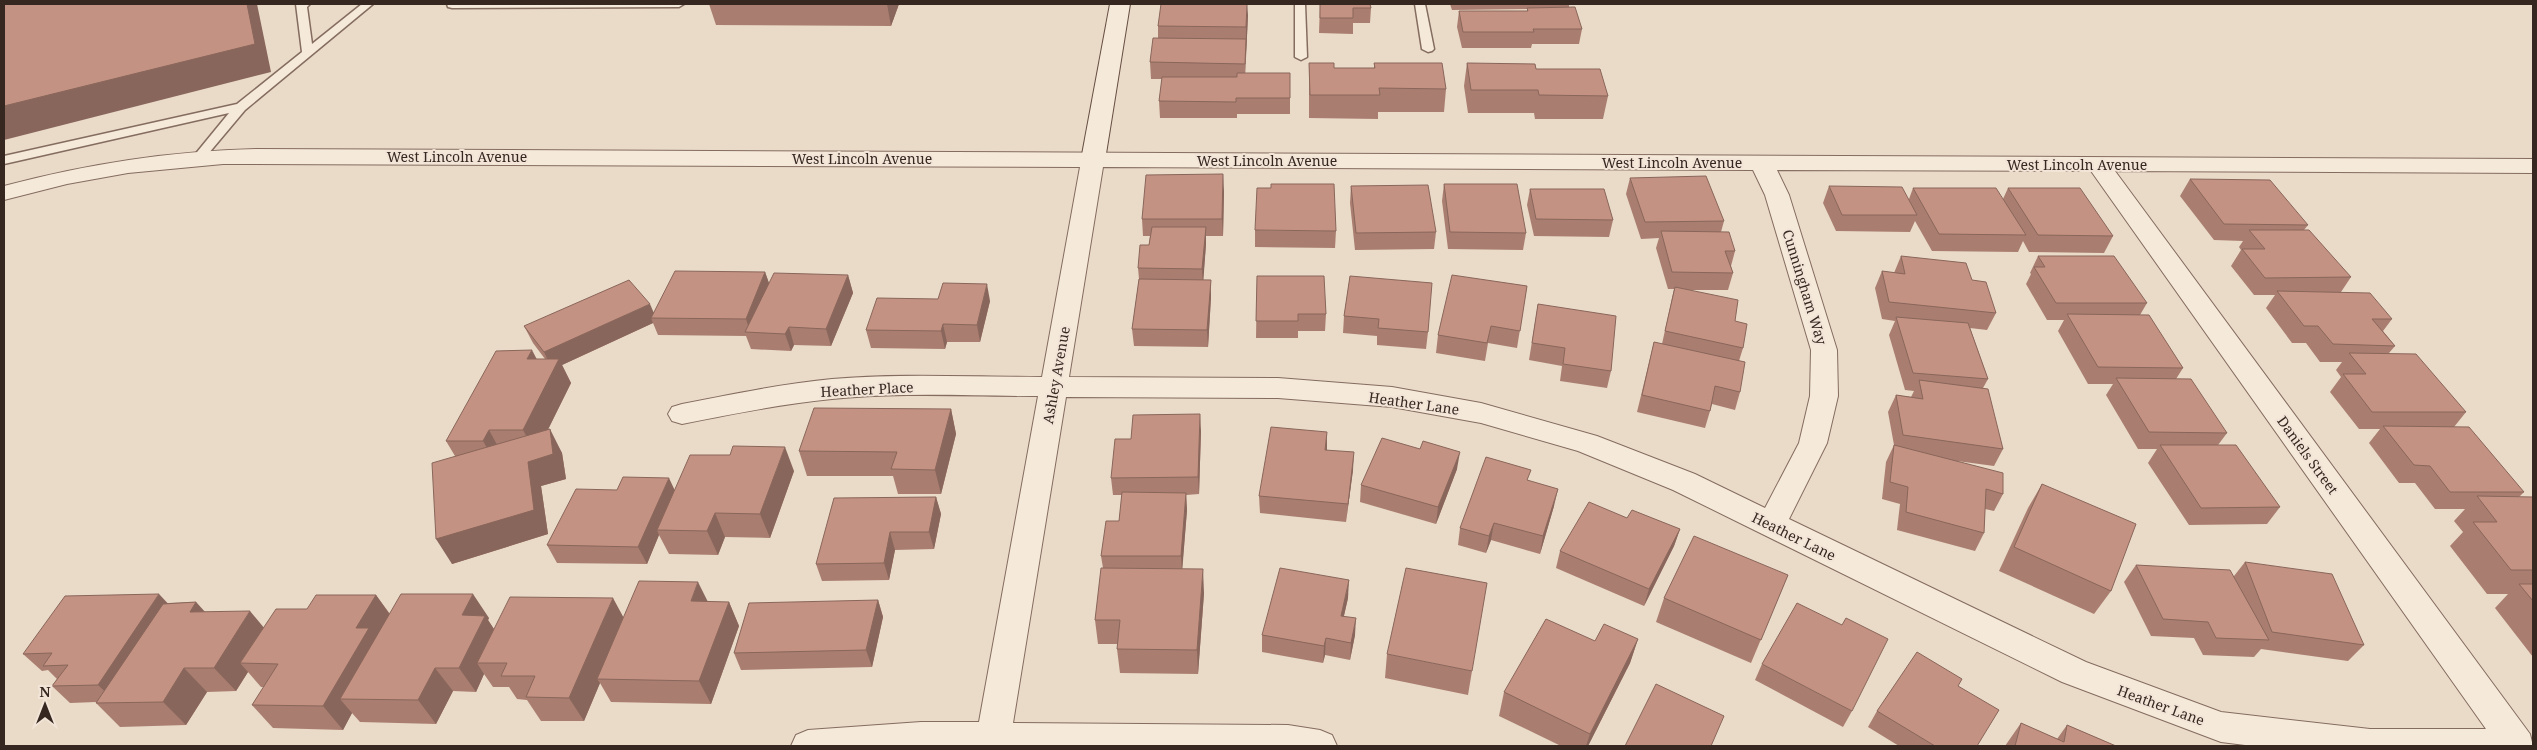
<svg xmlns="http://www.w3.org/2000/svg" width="2537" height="750" font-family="'Noto Serif',serif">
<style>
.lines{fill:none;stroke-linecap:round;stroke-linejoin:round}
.lane-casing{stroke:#846c5f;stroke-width:3}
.street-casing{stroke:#846c5f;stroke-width:2}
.secondary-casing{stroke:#664e42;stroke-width:2}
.lane{fill:#f5e9da;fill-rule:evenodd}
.street{fill:#f5e9da;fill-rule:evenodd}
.secondary{fill:#f5e9da;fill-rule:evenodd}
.wall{fill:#a97e70}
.shaded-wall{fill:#89665b}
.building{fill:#c49282;stroke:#89665b}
.labels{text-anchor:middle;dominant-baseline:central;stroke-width:4;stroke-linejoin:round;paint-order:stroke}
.street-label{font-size:14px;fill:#362721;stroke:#f2e5d7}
</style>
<rect width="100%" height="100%" fill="#eadac8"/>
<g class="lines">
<g class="lane-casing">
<g id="lane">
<path d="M296 4H310L307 7 312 44 362 4H373L245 110 203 160 199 161 193 157 229 113 4 164V156L237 104 302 52Z"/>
<path d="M447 4H684L679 7 452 8 448 7Z"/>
<path d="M1295 4H1305L1307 57 1301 60 1295 57Z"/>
<path d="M1415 4H1425L1434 49 1432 51 1428 52 1422 49Z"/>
</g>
</g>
<g class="street-casing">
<path id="street" d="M256 149 2533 159V173L2115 171 2530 734 2533 746H2253L2221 742 2062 682 1673 490 1578 451 1481 423 1392 407 1278 398 1066 397 1013 723 1288 725 1320 730 1332 735 1337 746H791L796 735 808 730 921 722H979L1038 396C970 396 900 392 832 399 782 404 732 414 682 424L672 421 668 414 672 407 682 404C732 394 782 384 832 379 902 373 972 377 1042 377L1080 167 223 164 128 173 67 184 4 200V186C87 164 170 151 256 149ZM1103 167 1753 170 1765 195 1811 350 1810 396 1799 443 1765 508 1695 474 1597 436 1481 403 1392 387 1278 378 1069 377ZM1777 170 2091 171 2486 729H2370L2221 712 2086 662 1789 519 1827 443 1838 396 1837 350 1789 195Z"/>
</g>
<g class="secondary-casing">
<path id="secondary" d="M1110 4H1130L1105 160 1101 165 1093 167 1085 165 1081 160Z"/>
</g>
<use href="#lane" class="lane"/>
<use href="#street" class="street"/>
<use href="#secondary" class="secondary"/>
</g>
<g class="wall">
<path d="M709 4H899L891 26 716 25Z"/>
<path d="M1320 4 1371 8 1370 23H1353V34L1319 33Z"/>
<path d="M1450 4H1569V7L1582 29 1579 44H1532L1531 48H1462L1457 27 1459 11H1527V9L1452 10Z"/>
<path d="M1248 15 1245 73H1290V114H1237V118H1160L1159 101 1162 79H1151L1150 62 1158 38V26Z"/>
<path d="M1309 63 1334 68H1374V63L1446 89 1444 112H1378V119L1309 118Z"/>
<path d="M1467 63 1536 69 1608 96 1603 119H1535L1534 113H1468L1464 86Z"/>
<path d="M1630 178 1724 221 1721 232 1735 251 1731 266 1733 273 1728 290H1688L1735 321 1743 348 1739 361 1740 392 1735 410 1712 404 1710 411 1705 428 1637 412 1654 342 1662 344 1674 289H1668L1656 248 1659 238 1641 239 1626 194Z"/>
<path d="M2190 179 2308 225 2304 230 2351 277 2341 292 2392 319 2383 331 2395 346 2389 353 2466 412 2454 427 2524 492 2519 497H2533V657L2495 608 2508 594H2487L2450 546 2463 532 2454 521 2465 509H2435L2415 483H2399L2369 443 2380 429H2359L2330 392 2341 377 2336 370 2342 362H2320L2306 343H2292L2266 308 2275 295H2254L2231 266 2241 250 2239 247 2243 241 2214 240 2180 196Z"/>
<path d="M1444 184 1526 233 1523 250 1448 249 1442 201Z"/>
<path d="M1351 186 1436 232 1434 249 1355 250 1350 203Z"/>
<path d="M1829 186 1909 199 1913 188 2003 199 2008 188 2113 236 2104 253 2029 252 2023 241 2018 252 1932 251 1915 221 1910 232 1836 231 1823 203Z"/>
<path d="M1530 189 1613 220 1609 237 1534 236 1527 205Z"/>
<path d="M1224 191 1223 236H1206V244L1203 279 1211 297 1208 347 1134 346 1132 329 1139 279 1138 268 1149 245 1150 236H1143L1142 219Z"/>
<path d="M1255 230 1336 231 1335 248 1255 247Z"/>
<path d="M1901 256 1972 280 1996 313 1987 330 1970 328 1988 379 1983 388 2003 449 1994 466 1957 461 2003 494 1994 511 1985 509 1984 533 1975 551 1897 530 1900 504 1882 499 1886 462 1894 445 1888 412 1896 395 1911 397 1914 391 1905 390 1889 335 1895 321 1882 319 1875 288 1882 271 1894 273Z"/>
<path d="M2038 256 2147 303 2140 315 2183 368 2176 379 2227 433 2218 445 2280 507 2267 524 2189 525 2148 463 2157 449H2138L2106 395 2113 384H2088L2058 331 2064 320H2047L2026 284 2031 274 2030 273Z"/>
<path d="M765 272 769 283 848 275 853 293 831 346 794 345 791 351 751 349 746 336 658 335 653 323 562 365 571 383 548 429 562 453 566 479 541 486 548 534 452 564 455 456 446 441 545 359 533 343 524 326 654 312Z"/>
<path d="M1257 276 1326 314 1325 331H1298V338H1256Z"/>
<path d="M1350 276 1428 332 1426 349 1377 345V336L1343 333 1344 316Z"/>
<path d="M1527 286 1517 348 1488 343 1485 361 1436 353 1438 335Z"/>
<path d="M990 301 980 342H947L945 349 871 348 866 330Z"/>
<path d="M1538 304 1611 371 1607 388 1560 381 1562 366 1529 360Z"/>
<path d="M951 409 956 434 941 494H898L893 476H807L799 451Z"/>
<path d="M1201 431 1199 494 1186 495 1187 510 1182 569 1204 593 1198 674 1120 673 1117 649 1118 644H1098L1095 620 1103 568 1101 556 1119 521 1122 495H1113L1111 478 1131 439Z"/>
<path d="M1420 449 1457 469 1436 524 1360 502 1361 485Z"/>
<path d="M1327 450 1353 470 1346 522 1260 513 1259 496Z"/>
<path d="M794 471 770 538 725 537 718 555 669 554 659 535 647 564 557 563 547 545 674 490Z"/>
<path d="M1529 481 1554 506 1540 554 1491 540 1486 553 1458 545 1460 528Z"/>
<path d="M2042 484 2111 591 2094 614 1999 571 2028 508Z"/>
<path d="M936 497 941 514 934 549 895 550 889 580 822 581 816 564Z"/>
<path d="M1627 518 1680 529 1674 546 1644 606 1556 568 1560 551Z"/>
<path d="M2245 562 2364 645 2348 661 2261 649 2254 657 2203 655 2194 638 2151 636 2124 582 2136 565 2234 576Z"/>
<path d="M1788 575 1751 663 1656 622 1664 598Z"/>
<path d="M376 595 390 614 489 618 488 620 494 629 623 618 707 602H729L739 626 711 704 611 702 600 683 584 721H541L527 700 517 699 509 687H493L484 674 476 692 453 691 436 724 360 722 352 713 343 730 273 728 252 705 264 687H261L248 672 236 691 207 692 186 725 120 727 96 703V702L70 703 52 686 57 679 48 670 42 671 23 654 168 603 196 602 204 612 264 628 307 609Z"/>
<path d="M1348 598 1344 616 1355 635 1350 660 1325 655 1323 663 1262 652V635Z"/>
<path d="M878 600 883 617 872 667 741 670 734 653Z"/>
<path d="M1638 639 1630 663 1588 746H1561L1499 716 1504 692 1595 641Z"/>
<path d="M1387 654 1472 671 1468 695 1385 678Z"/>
<path d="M1762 664 1852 711 1843 727 1755 680Z"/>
<path d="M1958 686 1977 746H1899L1868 727 1877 711Z"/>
<path d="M2021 723 2057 739 2067 725 2116 746H2005Z"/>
</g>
<g class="shaded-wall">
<path d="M247 4H257L271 72 4 140V106Z"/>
<path d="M887 4H899L891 26Z"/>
<path d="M1247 4 1248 15 1245 80 1246 27Z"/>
<path d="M1223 174 1224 191 1223 236 1222 219Z"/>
<path d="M1206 227V244L1203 286 1202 269Z"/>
<path d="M765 272 771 289 750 332 746 319Z"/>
<path d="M848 275 853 293 831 346 826 329Z"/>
<path d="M1211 280V297L1208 347 1207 330Z"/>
<path d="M987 284 990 301 980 342 977 325Z"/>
<path d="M650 304 656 318H651L653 323 562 365 571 383 536 454 523 430 552 369 544 352Z"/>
<path d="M943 324 947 342 945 349 941 331Z"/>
<path d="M789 327 794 345 791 351 785 334Z"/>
<path d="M532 350 545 375 527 359Z"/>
<path d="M951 409 956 434 941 494 935 470Z"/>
<path d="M1200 414 1201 431 1199 494 1198 477Z"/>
<path d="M550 429 562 453 566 479 541 486 548 534 452 564 436 539 528 462Z"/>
<path d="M489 430 502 454 497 465 483 441Z"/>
<path d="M1327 432V450H1325Z"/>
<path d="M785 447 794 471 770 538 760 514Z"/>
<path d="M1354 452 1353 470 1346 522 1348 504Z"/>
<path d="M1460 452 1457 469 1436 524 1438 507Z"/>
<path d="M669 478 677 495 657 530 659 535 647 564 638 547Z"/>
<path d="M1558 489 1554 506 1540 554 1543 536Z"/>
<path d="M1186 493 1187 510 1182 573 1181 556Z"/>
<path d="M936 497 941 514 934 549 929 532Z"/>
<path d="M715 513 725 537 718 555 707 531Z"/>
<path d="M1494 523 1491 540 1486 553 1489 536Z"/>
<path d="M1680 529 1674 546 1644 606 1649 589Z"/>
<path d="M890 532 895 550 889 580 884 563Z"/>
<path d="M1203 569 1204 593 1198 674 1197 650Z"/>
<path d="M1349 580 1348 598 1340 632 1341 616Z"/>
<path d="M698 582 710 606 691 601Z"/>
<path d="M159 594 175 611 116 702 98 685Z"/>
<path d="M473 594 489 618 488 620 501 640 477 663 484 674 476 692 459 668 462 615Z"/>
<path d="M376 595 393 619 340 699 352 713 343 730 323 706 356 628Z"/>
<path d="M613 598 626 622 597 679 600 683 584 721 569 698Z"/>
<path d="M878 600 883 617 872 667 866 650Z"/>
<path d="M196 602 218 626 190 612Z"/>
<path d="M729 602 739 626 711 704 699 681Z"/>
<path d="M250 611 270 635 240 663 248 672 236 691 214 668Z"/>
<path d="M1356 618 1355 635 1350 660 1351 643Z"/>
<path d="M1326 638 1325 655 1323 663 1324 646Z"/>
<path d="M1638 639 1630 663 1588 746H1586L1590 734Z"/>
<path d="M184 668 207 692 186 725 163 702Z"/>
<path d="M435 668 453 691 436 724 418 700Z"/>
</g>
<g class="building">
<path d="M4 4H247L255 44 4 106Z"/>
<path d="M1161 4H1247L1246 27 1158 26Z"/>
<path d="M1320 4H1370L1371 8H1353V18H1320Z"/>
<path d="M1575 7 1582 29H1533L1534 32H1463L1459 11H1528L1527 8Z"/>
<path d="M1153 38 1246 39 1245 64 1150 62Z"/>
<path d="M1309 63H1334V68H1375L1374 63H1442L1446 89 1379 88 1380 95H1310Z"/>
<path d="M1467 63 1535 64 1536 69H1600L1608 96 1539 95 1538 90H1471Z"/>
<path d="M1237 73H1290V98H1236V102L1159 101 1162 77H1237Z"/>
<path d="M1223 174 1222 219H1142L1146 175Z"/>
<path d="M1706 176 1724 221 1645 222 1630 178Z"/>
<path d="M2190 179 2270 180 2308 225 2224 224Z"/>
<path d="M1271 184H1334L1336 231 1255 230 1257 188H1271Z"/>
<path d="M1444 184H1517L1526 233 1450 232Z"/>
<path d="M1428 185 1436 232 1356 233 1351 186Z"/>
<path d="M1829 186 1902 187 1917 215H1842Z"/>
<path d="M1913 188H1996L2026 235 1939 234Z"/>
<path d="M2008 188H2080L2113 236 2038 235Z"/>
<path d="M1530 189H1604L1613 220 1536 219Z"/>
<path d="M1152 227H1206L1202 269 1138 268 1140 245H1149Z"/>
<path d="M2249 230H2309L2351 277 2265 278 2242 249H2265Z"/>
<path d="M1661 231 1729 232 1735 251H1725L1733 273 1672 272Z"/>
<path d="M1901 256 1966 263 1972 280 1986 282 1996 313 1889 302 1882 271 1905 274Z"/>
<path d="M2038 256H2114L2147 303H2056L2034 267H2045Z"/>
<path d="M675 271 765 272 746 319 651 318Z"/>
<path d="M774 273 848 275 826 329 789 327 785 334 745 332Z"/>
<path d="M1452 275 1527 286 1520 331 1491 326 1487 343 1438 335Z"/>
<path d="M1257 276H1324L1326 314H1298V321H1256Z"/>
<path d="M1350 276 1432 283 1428 332 1378 328 1379 319 1344 316Z"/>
<path d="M1139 279 1211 280 1207 330 1132 329Z"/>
<path d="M629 280 650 304 544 352 524 326Z"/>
<path d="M943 283 987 284 977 325 943 324 941 331 866 330 877 298 938 299Z"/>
<path d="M1675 287 1738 300 1735 321 1747 324 1743 348 1665 331Z"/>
<path d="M2277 291 2370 293 2392 319H2372L2395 346 2333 344 2318 326H2304Z"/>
<path d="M1538 304 1616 316 1611 371 1563 364 1565 348 1532 343Z"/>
<path d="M2067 314 2149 315 2183 368 2098 367Z"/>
<path d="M1896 317 1968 323 1988 379 1913 373Z"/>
<path d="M1654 342 1745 362 1740 392 1715 386 1710 411 1642 395Z"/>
<path d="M532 350 527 359H559L523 430H489L483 441H446L496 351Z"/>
<path d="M2349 353 2416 354 2466 412H2372L2343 374H2366Z"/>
<path d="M2116 378 2191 379 2227 433 2149 432Z"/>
<path d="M1919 380 1988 389 2003 449 1903 435 1896 395 1923 399Z"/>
<path d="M814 408 951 409 935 470 891 469 897 452 799 451Z"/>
<path d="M1200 414 1198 477 1111 478 1115 439H1131L1133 415Z"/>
<path d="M2383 426 2469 427 2524 492H2450L2430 466 2414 465Z"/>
<path d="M1271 427 1327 432 1325 450 1354 452 1348 504 1259 496Z"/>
<path d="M550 429 553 454 528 462 534 510 436 539 432 463Z"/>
<path d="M1382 438 1420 449 1423 441 1460 452 1438 507 1361 485Z"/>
<path d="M1894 445 2003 473V494L1986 489 1984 533 1906 512 1908 487 1890 482Z"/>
<path d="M2160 445H2236L2280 507 2201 508Z"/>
<path d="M733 446 785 447 760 514 715 513 707 531 657 530 690 455H730Z"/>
<path d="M1486 457 1531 470 1527 480 1558 489 1543 536 1494 523 1489 536 1460 528Z"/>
<path d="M623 477 669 478 638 547 547 545 576 489 617 490Z"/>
<path d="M2042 484 2136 524 2111 591 2014 547Z"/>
<path d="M1122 492 1186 493 1181 556H1101L1106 521H1119Z"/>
<path d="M2477 496 2533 497V570H2511L2473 522H2497Z"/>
<path d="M936 497 929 532H890L884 563 816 564 834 498Z"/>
<path d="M1589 502 1627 518 1632 510 1680 529 1649 589 1560 551Z"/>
<path d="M1694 536 1788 575 1761 640 1664 598Z"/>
<path d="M2245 562 2332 574 2364 645 2272 632Z"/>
<path d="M2136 565 2230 570 2269 640 2216 638 2208 622 2163 619Z"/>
<path d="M1101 568 1203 569 1197 650 1117 649 1120 620H1095Z"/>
<path d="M1280 568 1349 580 1341 616 1356 618 1351 643 1326 638 1324 646 1262 635Z"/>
<path d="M1406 568 1487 583 1472 671 1387 654Z"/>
<path d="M639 581 698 582 691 601 729 602 699 681 597 679Z"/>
<path d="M2519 584H2533V601Z"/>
<path d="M159 594 98 685 52 686 68 665 43 666 52 653 23 654 65 596Z"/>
<path d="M401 594H473L462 615 485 616 459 668H435L418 700 340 699Z"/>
<path d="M316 595H376L356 628H369L323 706 252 705 278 664 240 663 276 609H307Z"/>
<path d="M510 597 613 598 569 698 526 697 535 676H501L507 663H477Z"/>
<path d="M878 600 866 650 734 653 749 603Z"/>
<path d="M196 602 190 612 250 611 214 668H184L163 702 96 703 163 604Z"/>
<path d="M1797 603 1842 625 1846 618 1888 639 1852 711 1762 664Z"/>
<path d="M1546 619 1595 641 1604 624 1638 639 1590 734 1504 692Z"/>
<path d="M1917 652 1962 679 1958 686 1999 710 1977 746H1935L1877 711Z"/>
<path d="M1656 684 1724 716 1711 746H1625Z"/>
<path d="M2021 723 2064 742 2067 725 2116 746H2015Z"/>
</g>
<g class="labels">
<g class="street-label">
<text x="457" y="156">West Lincoln Avenue</text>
<text x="862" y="158">West Lincoln Avenue</text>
<text x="1267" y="160">West Lincoln Avenue</text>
<text x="1672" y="162">West Lincoln Avenue</text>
<text x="2077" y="164">West Lincoln Avenue</text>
<text transform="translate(1805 287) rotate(73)">Cunningham Way</text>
<text transform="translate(1056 375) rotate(-80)">Ashley Avenue</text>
<text transform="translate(867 389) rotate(-3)">Heather Place</text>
<text transform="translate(1414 403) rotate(8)">Heather Lane</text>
<text transform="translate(2308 455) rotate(54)">Daniels Street</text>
<text transform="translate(1794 536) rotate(26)">Heather Lane</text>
<text transform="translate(2161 705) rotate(20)">Heather Lane</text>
</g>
</g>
<rect width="2537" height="750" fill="none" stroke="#362721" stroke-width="10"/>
<g transform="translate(45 705)" stroke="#f2e5d7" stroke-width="4" paint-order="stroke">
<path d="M0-4L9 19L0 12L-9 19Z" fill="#362721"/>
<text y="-8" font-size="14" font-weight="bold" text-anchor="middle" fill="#362721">N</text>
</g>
</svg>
